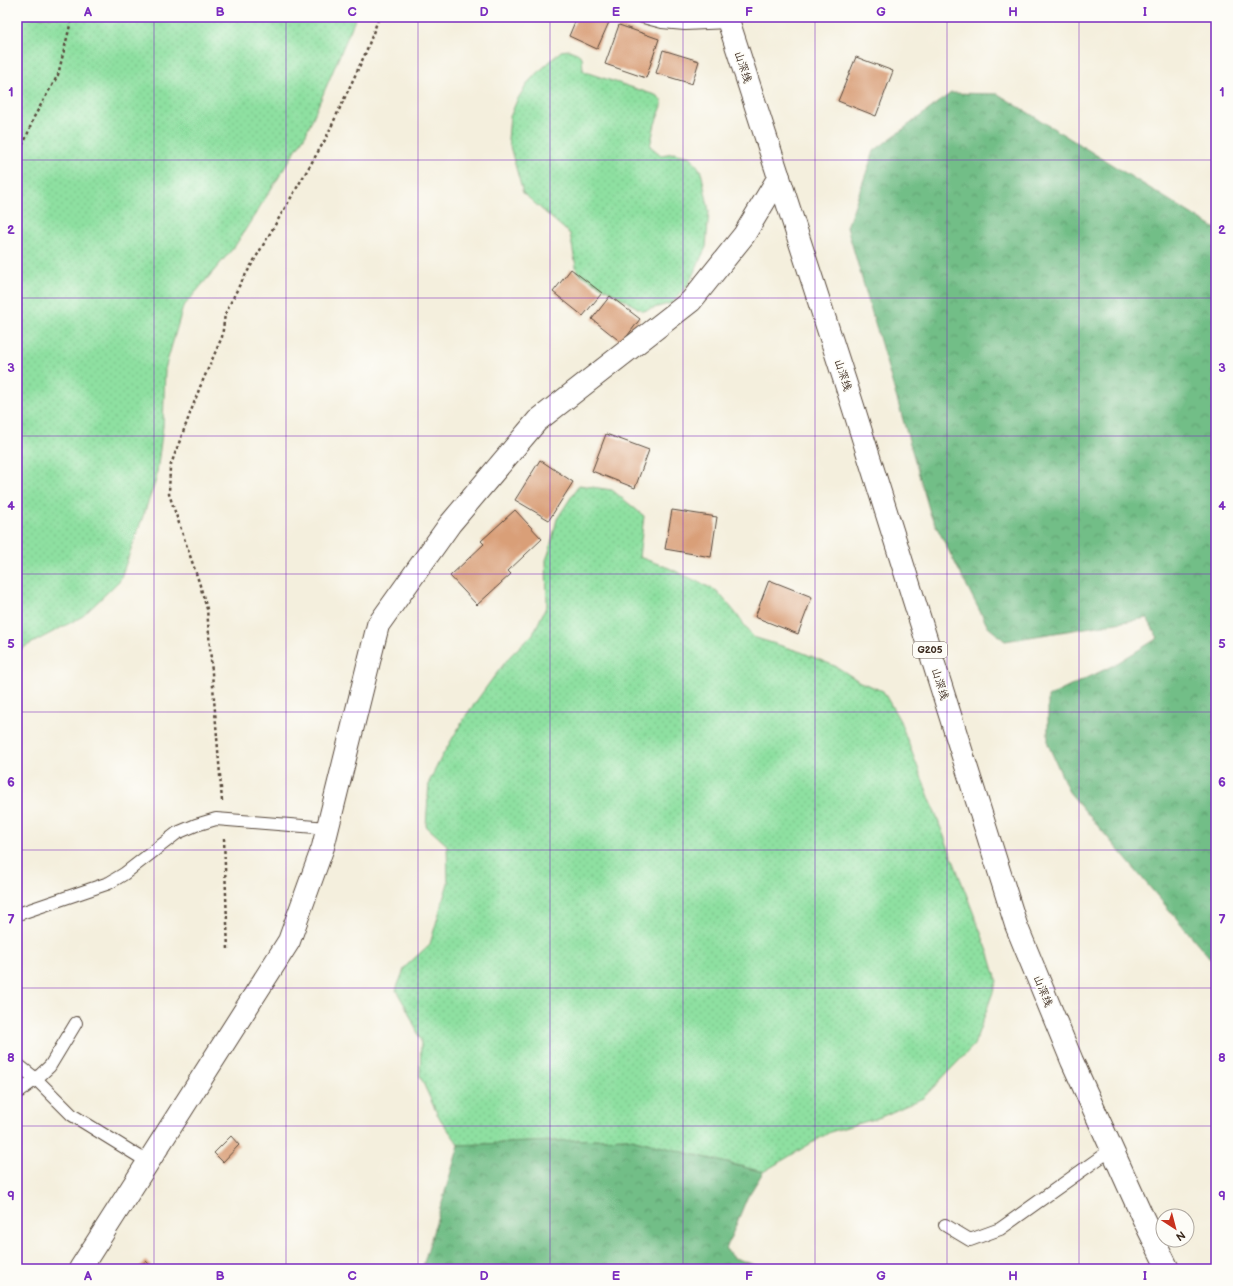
<svg xmlns="http://www.w3.org/2000/svg" width="1233" height="1286" font-family="'Balsamiq Sans','LXGW WenKai TC',sans-serif">
<style>
.green{fill:url(#green-dots);stroke:#648560}
.forest{fill:url(#forest-crowns);stroke:#567452}
.building{fill:#d99f78}
.lines{fill:none;stroke-linecap:round;stroke-linejoin:round}
.service-casing{stroke:#57483b;stroke-width:14}
.minor-casing{stroke:#57483b;stroke-width:24}
.trunk-casing{stroke:#57483b;stroke-width:24}
.path{stroke:#57483b;stroke-width:2.5;stroke-dasharray:3 3;stroke-linecap:butt}
.service{stroke:#fff;stroke-width:12}
.minor{stroke:#fff;stroke-width:22}
.trunk{stroke:#fff;stroke-width:22}
.grid{fill:none;stroke:#7b2cbf;stroke-width:1;stroke-opacity:0.55}
.labels{text-anchor:middle;dominant-baseline:central;stroke-width:3.5;stroke-linejoin:round;paint-order:stroke}
.shield{fill:#fdfcf7;stroke:#75695f;stroke-width:1}
.shield-label{font-size:10px;font-weight:bold;fill:#3b2a1e}
.street-label{font-size:11px;fill:#3b2a1e;stroke:#fdfcf7}
.neatline{fill:none;stroke:#7b2cbf;stroke-width:1.5}
.grid-label{font-size:13px;text-anchor:middle;font-weight:bold;fill:#7b2cbf}
</style>
<defs>
<pattern id="green-dots" width="8" height="8" patternUnits="userSpaceOnUse"><rect width="8" height="8" fill="#8ee0a1"/><path d="M2 2h.1M6 6h.1" fill="none" stroke="#7bc08a" stroke-width="1.8" stroke-linecap="round"/></pattern>
<pattern id="forest-crowns" width="20" height="18" patternUnits="userSpaceOnUse"><rect width="20" height="18" fill="#72be87"/><path d="M2 6a3 3 0 1 1 6 0M12 15a3 3 0 1 1 6 0" fill="none" stroke="#5f9b6e"/></pattern>
</defs>
<rect width="100%" height="100%" fill="#fdfcf7"/>
<filter id="ink" filterUnits="userSpaceOnUse"><feTurbulence type="fractalNoise" baseFrequency=".025" numOctaves="2"/><feDisplacementMap in="SourceGraphic" scale="8" xChannelSelector="R" yChannelSelector="G"/><feConvolveMatrix kernelMatrix="1 2 1 2 8 2 1 2 1" color-interpolation-filters="sRGB"/></filter>
<filter id="wash" filterUnits="userSpaceOnUse"><feTurbulence type="fractalNoise" baseFrequency=".012" numOctaves="4" result="noise"/><feDisplacementMap in="SourceGraphic" scale="16" xChannelSelector="R" yChannelSelector="G"/><feGaussianBlur stdDeviation="0.9" result="paint"/><feColorMatrix in="noise" values="0 0 0 0 0 0 0 0 0 0 0 0 0 0 0 0 0 1.4 0 .05"/><feComposite in="paint" operator="in"/></filter>
<g filter="url(#wash)">
<rect width="100%" height="100%" fill="#f4efdd"/>
<g class="green">
<path d="M17 17H356L306 134 235 246 183 307 165 369 163 426 156 480 120 580 83 616 17 651Z"/>
<path d="M569 50 577 53 582 57 583 70 588 73 658 96 662 102V106L655 124 650 146 661 155 674 153 691 157 701 171 709 211 706 247 688 285 672 303 643 311 577 272 570 234 523 193 508 139 510 117 517 100 530 80 561 51Z"/>
<path d="M579 485 612 490 644 516 639 557 669 568 717 591 734 611 753 637 801 652 837 667 860 682 883 691 900 721 989 954 997 981 974 1045 923 1098 881 1117 830 1132 763 1172 627 1138 459 1145 438 1116 420 1076 421 1041 408 1011 396 990 405 967 430 944 448 883 447 845 426 826 429 782 442 756 467 714 493 678 511 655 533 634 547 605 546 560 549 552 557 519Z"/>
</g>
<g class="forest">
<path d="M951 93 998 94 1214 228H1216V965L1069 792 1048 744V697L1114 665 1158 638 1147 618 1005 641 988 627 931 516 847 227 874 151Z"/>
<path d="M627 1138 763 1172 747 1198 726 1249 732 1257 766 1269H422L459 1145Z"/>
</g>
<g id="blocks">
<g class="building">
<path d="M577 17H604L610 20 597 49 569 36Z"/>
<path d="M619 25 659 39 646 78 605 64Z"/>
<path d="M663 50 699 61 692 84 656 73Z"/>
<path d="M856 57 893 71 876 116 838 101Z"/>
<path d="M571 269 602 293 583 316 553 292Z"/>
<path d="M610 296 640 319 622 343 592 319Z"/>
<path d="M606 434 649 450 635 488 592 471Z"/>
<path d="M540 460 573 482 549 520 515 500Z"/>
<path d="M515 510 542 539 508 571 511 574 477 605 450 576 484 544 481 541Z"/>
<path d="M672 510 717 517 711 557 665 549Z"/>
<path d="M769 580 812 597 798 634 755 617Z"/>
<path d="M231 1136 239 1145 223 1162 214 1153Z"/>
<path d="M146 1261 154 1269H137Z"/>
</g>
</g>
</g>
<g filter="url(#ink)">
<use href="#blocks" fill-opacity="0" stroke="#57483b" stroke-width="1"/>
<g class="lines">
<g class="service-casing">
<g id="service">
<path d="M643 17 662 22 685 24 728 22"/>
<path d="M21 913 109 883 124 874 177 833 196 825 216 819 328 828"/>
<path d="M17 1064 36 1079 72 1115 148 1162"/>
<path d="M17 1093 36 1079 50 1066 76 1023"/>
<path d="M945 1225 970 1240 1000 1229 1112 1149"/>
</g>
</g>
<g class="minor-casing">
<path id="minor" d="M80 1269 289 941 323 847 378 625 450 524 537 421 691 301 744 235 779 177"/>
</g>
<g class="trunk-casing">
<path id="trunk" d="M727 17 851 400 1016 925 1072 1061 1143 1218 1168 1269"/>
</g>
<g class="path">
<path d="M17 156 26 138 34 117 58 75 72 17"/>
<path d="M222 801 207 609 199 582 169 494 170 467 200 387 222 337 225 314 239 286 325 140 366 52 379 17"/>
<path d="M224 838 228 951"/>
</g>
<use href="#service" class="service"/>
<use href="#minor" class="minor"/>
<use href="#trunk" class="trunk"/>
</g>
</g>
<path class="grid" d="M154 17V1269M286 17V1269M418 17V1269M550 17V1269M683 17V1269M815 17V1269M947 17V1269M1079 17V1269M17 160H1216M17 298H1216M17 436H1216M17 574H1216M17 712H1216M17 850H1216M17 988H1216M17 1126H1216"/>
<g class="labels">
<rect class="shield" x="913" y="642" width="34" height="16" rx="3"/>
<g class="shield-label">
<text x="930" y="650">G205</text>
</g>
<g class="street-label">
<text transform="translate(743 67) rotate(72)">山深线</text>
<text transform="translate(843 375) rotate(72)">山深线</text>
<text transform="translate(940 684) rotate(73)">山深线</text>
<text transform="translate(1043 991) rotate(68)">山深线</text>
</g>
</g>
<rect width="1233" height="1286" fill="none" stroke="#fdfcf7" stroke-width="44"/>
<g transform="translate(1175 1228) rotate(144)"><circle r="19" fill="#fdfcf7" stroke="#afa8a0"/>
<path d="M0-3L7 15L0 10L-7 15Z" fill="#c8321e"/>
<text y="-6" font-size="11" font-weight="bold" text-anchor="middle" fill="#3b2a1e">N</text>
</g>
<rect x="22" y="22" width="1189" height="1242" class="neatline"/>
<g class="grid-label">
<text x="88" y="16">A</text>
<text x="220" y="16">B</text>
<text x="352" y="16">C</text>
<text x="484" y="16">D</text>
<text x="616" y="16">E</text>
<text x="749" y="16">F</text>
<text x="881" y="16">G</text>
<text x="1013" y="16">H</text>
<text x="1145" y="16">I</text>
<text x="11" y="96">1</text>
<text x="1222" y="96">1</text>
<text x="11" y="234">2</text>
<text x="1222" y="234">2</text>
<text x="11" y="372">3</text>
<text x="1222" y="372">3</text>
<text x="11" y="510">4</text>
<text x="1222" y="510">4</text>
<text x="11" y="648">5</text>
<text x="1222" y="648">5</text>
<text x="11" y="786">6</text>
<text x="1222" y="786">6</text>
<text x="11" y="924">7</text>
<text x="1222" y="924">7</text>
<text x="11" y="1062">8</text>
<text x="1222" y="1062">8</text>
<text x="11" y="1200">9</text>
<text x="1222" y="1200">9</text>
<text x="88" y="1280">A</text>
<text x="220" y="1280">B</text>
<text x="352" y="1280">C</text>
<text x="484" y="1280">D</text>
<text x="616" y="1280">E</text>
<text x="749" y="1280">F</text>
<text x="881" y="1280">G</text>
<text x="1013" y="1280">H</text>
<text x="1145" y="1280">I</text>
</g>
</svg>
